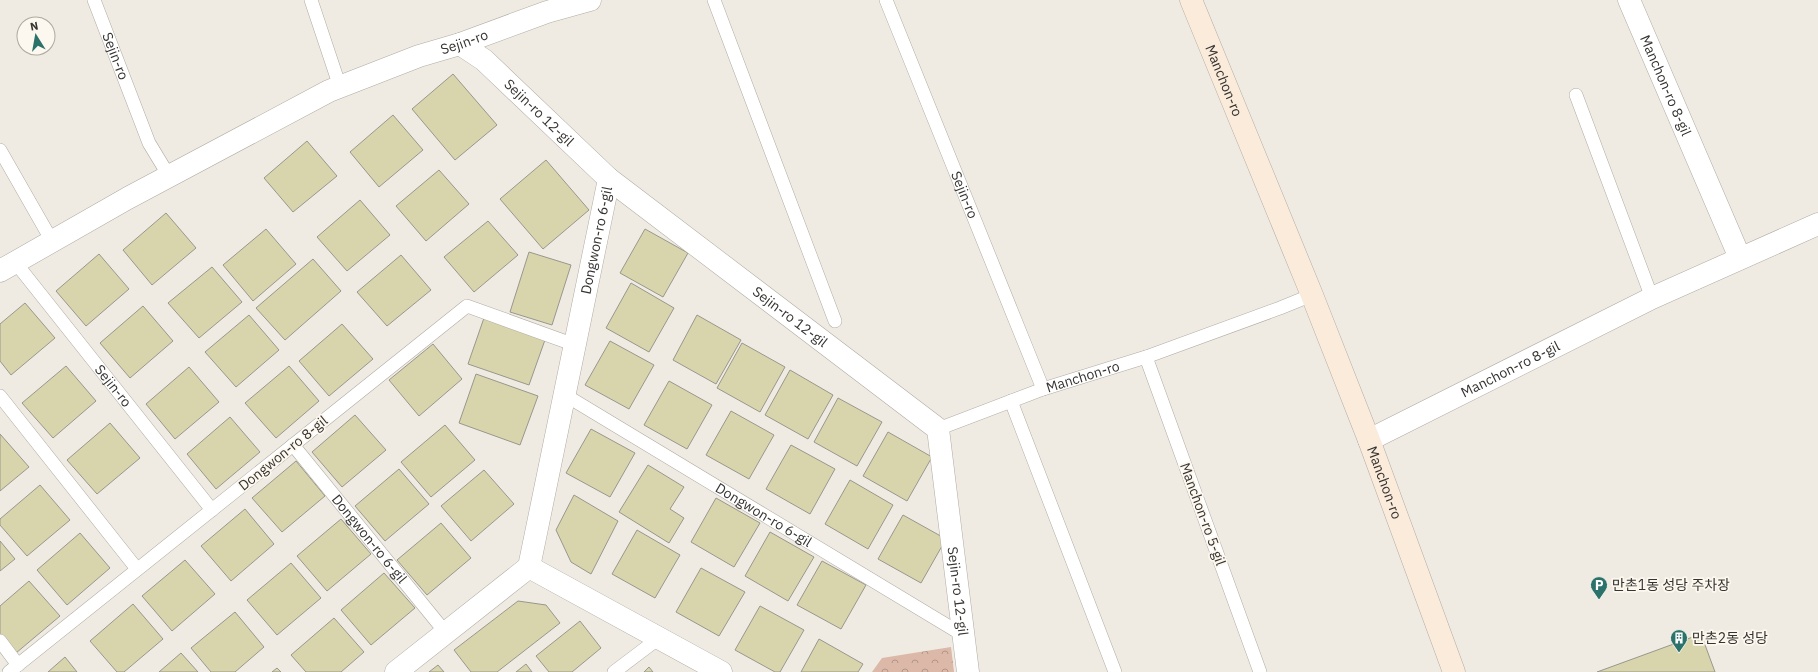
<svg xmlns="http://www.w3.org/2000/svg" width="1818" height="672" font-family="'IBM Plex Sans','Noto Sans KR',sans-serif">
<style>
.park{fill:url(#park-crowns)}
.building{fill:#d8d5ac;stroke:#98978e}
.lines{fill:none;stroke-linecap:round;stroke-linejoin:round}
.service-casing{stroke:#b0aca3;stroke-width:14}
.minor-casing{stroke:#b0aca3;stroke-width:23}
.tertiary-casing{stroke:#b0aca3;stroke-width:23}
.secondary-casing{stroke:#b0aca3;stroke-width:23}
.service{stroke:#fff;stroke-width:13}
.minor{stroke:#fff;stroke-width:22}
.tertiary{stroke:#fff;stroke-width:22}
.secondary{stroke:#fbebdb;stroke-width:22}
.labels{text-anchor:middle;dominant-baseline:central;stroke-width:3.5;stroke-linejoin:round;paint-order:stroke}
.street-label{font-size:14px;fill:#363431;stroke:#fdf8ef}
.poi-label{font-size:14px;fill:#363431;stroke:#fdf8ef;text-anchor:start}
</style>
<defs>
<pattern id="park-crowns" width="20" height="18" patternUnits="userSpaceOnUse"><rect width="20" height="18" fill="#dbb8a8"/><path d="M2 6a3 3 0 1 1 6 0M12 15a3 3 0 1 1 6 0" fill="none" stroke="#b29689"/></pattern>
</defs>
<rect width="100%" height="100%" fill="#f0ebe2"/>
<path class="park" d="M951 647 954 672H872L882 658Z"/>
<g class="building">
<path d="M453 74 497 125 455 160 412 109Z"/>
<path d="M393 115 423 150 379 187 350 152Z"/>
<path d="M307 141 337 176 293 212 264 178Z"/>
<path d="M546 160 589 210 543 249 500 199Z"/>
<path d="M439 170 469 204 426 241 396 206Z"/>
<path d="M360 200 390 235 347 271 317 237Z"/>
<path d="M166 213 196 248 152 285 123 250Z"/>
<path d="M488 221 518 255 474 292 444 257Z"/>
<path d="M266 229 296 264 253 301 223 265Z"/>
<path d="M645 229 688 253 663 297 620 273Z"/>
<path d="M529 252 571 265 552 325 510 312Z"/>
<path d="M99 254 129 289 86 326 56 291Z"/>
<path d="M401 255 431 290 387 326 357 292Z"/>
<path d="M313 259 341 291 285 340 256 308Z"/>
<path d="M212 267 242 302 199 338 168 303Z"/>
<path d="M631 283 674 308 649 352 606 328Z"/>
<path d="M25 303 55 338 11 375 0 361V324Z"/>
<path d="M143 306 173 341 130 378 100 343Z"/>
<path d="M249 315 279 350 236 387 205 352Z"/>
<path d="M485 315 546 337 529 385 468 364Z"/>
<path d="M697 315 741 340 716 384 673 360Z"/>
<path d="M342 324 373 359 329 396 299 361Z"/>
<path d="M610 341 654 365 629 409 585 385Z"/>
<path d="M742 343 785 367 760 412 717 388Z"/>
<path d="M433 344 462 379 419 416 389 380Z"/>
<path d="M66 366 96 401 53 438 22 403Z"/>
<path d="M289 366 319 401 276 438 245 403Z"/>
<path d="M189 367 219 402 175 439 146 404Z"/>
<path d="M790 370 833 395 808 439 765 415Z"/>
<path d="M476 374 538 396 520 445 459 423Z"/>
<path d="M669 381 712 405 687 449 644 425Z"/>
<path d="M838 398 882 422 857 466 814 442Z"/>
<path d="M731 411 774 435 749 479 706 455Z"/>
<path d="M355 415 386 450 342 487 312 452Z"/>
<path d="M230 417 260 452 216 489 187 454Z"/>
<path d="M110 423 140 458 97 494 67 460Z"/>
<path d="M445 425 475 460 431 497 401 462Z"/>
<path d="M591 429 635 453 610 497 566 473Z"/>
<path d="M888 432 932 457 907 501 863 476Z"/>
<path d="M0 434 29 467 0 491Z"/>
<path d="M791 445 835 469 810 514 766 489Z"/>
<path d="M296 461 325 496 282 532 252 498Z"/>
<path d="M648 465 684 487 670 509 684 518 669 543 619 512Z"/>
<path d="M399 469 429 504 385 541 355 506Z"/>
<path d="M484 470 514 504 471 541 441 506Z"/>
<path d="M850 480 893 505 868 549 825 524Z"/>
<path d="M40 485 70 520 27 556 0 525V519Z"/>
<path d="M574 495 618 521 591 574 571 562 556 530Z"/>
<path d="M716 498 760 523 734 567 691 542Z"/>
<path d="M245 509 274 544 231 581 201 546Z"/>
<path d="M903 515 946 539 921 583 878 559Z"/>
<path d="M341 519 371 554 327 591 297 556Z"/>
<path d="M441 523 471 558 427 595 397 560Z"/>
<path d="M637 530 680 555 655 598 612 574Z"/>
<path d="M770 532 814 557 788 601 745 576Z"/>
<path d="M80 533 110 568 67 605 37 570Z"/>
<path d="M0 541 15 559 0 571Z"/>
<path d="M185 560 215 594 172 631 142 596Z"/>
<path d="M822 561 866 585 841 629 797 605Z"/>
<path d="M291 563 321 598 277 635 247 600Z"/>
<path d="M701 568 745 592 719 636 676 612Z"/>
<path d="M384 573 415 608 371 645 341 610Z"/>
<path d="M29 581 60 616 16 653 0 634V606Z"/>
<path d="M518 601 546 605 560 623 497 672H471L454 650Z"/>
<path d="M133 604 163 639 124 672H117L90 641Z"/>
<path d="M760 606 804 630 780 672H775L735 650Z"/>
<path d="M235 612 264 647 235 672H211L191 648Z"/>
<path d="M334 618 364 652 341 672H306L291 655Z"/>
<path d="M580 621 601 648 572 672H549L536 656Z"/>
<path d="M1701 634 1715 672H1597Z"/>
<path d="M819 639 863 664 858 672H801Z"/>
<path d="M181 653 198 672H159Z"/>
<path d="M65 657 77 672H48Z"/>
<path d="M526 664 532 672H516Z"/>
<path d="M438 665 444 672H429Z"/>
<path d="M649 667 653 672H644Z"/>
<path d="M277 668 281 672H272Z"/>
</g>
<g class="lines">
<g class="service-casing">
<g id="service">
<path id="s1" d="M94 0 149 143 169 176"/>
<path d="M311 0 340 87"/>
<path d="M714 0 835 321"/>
<path id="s2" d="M886 0 1043 389"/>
<path d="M1576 95 1652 298"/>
<path d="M0 150 52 241"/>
<path id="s3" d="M15 262 212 510"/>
<path d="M1146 357 1260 672"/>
<path id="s4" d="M565 395 963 635"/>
<path d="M0 396 137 569"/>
<path d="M1011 401 1115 672"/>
<path id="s5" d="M938 429 1043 389 1146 357 1280 308 1312 295"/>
<path id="s6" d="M293 445 446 633"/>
<path d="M0 641 18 665"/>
<path d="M9 672 467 306 575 345"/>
<path d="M614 672 659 638"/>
</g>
</g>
<g class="minor-casing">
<g id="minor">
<path id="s7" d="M1629 0 1740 258"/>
<path id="s8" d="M460 44 484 60 609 179 938 429 968 672"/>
<path id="s9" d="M1369 440 1652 298 1818 224"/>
<path d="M529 567 721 672"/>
<path id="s10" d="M396 672 529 567 609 179"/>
</g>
</g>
<g class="tertiary-casing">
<g id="tertiary">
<path id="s11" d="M0 271 128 198 329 91 419 56 460 44 547 12 590 0"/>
</g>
</g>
<g class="secondary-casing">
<g id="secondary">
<path id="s12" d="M1191 0 1312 295 1369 440 1454 672"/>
</g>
</g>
<use href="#service" class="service"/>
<use href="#minor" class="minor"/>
<use href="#tertiary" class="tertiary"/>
<use href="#secondary" class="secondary"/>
</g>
<defs>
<g id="parking-pin" transform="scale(0.9)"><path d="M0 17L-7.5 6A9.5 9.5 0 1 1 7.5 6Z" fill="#2b726a" stroke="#fdf8ef"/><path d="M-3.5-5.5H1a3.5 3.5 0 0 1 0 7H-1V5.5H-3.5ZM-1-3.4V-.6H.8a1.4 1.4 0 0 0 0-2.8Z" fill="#fff"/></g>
<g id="building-pin" transform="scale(0.9)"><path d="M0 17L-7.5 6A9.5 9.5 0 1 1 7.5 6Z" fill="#2b726a" stroke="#fdf8ef"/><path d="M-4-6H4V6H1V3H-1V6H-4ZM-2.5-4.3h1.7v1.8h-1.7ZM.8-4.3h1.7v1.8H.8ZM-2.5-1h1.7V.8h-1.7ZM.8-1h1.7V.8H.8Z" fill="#fff"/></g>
</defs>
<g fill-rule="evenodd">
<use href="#parking-pin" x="1599" y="585"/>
<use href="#building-pin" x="1679" y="638"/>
</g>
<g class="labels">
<g class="street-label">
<text stroke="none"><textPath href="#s11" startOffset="519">Sejin-ro</textPath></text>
<text stroke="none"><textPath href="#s1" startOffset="60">Sejin-ro</textPath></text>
<text stroke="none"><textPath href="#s12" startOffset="87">Manchon-ro</textPath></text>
<text stroke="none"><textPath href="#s7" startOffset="93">Manchon-ro 8-gil</textPath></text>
<text stroke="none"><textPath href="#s8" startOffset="105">Sejin-ro 12-gil</textPath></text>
<text stroke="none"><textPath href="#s2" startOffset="210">Sejin-ro</textPath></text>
<text stroke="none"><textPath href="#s10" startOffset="503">Dongwon-ro 6-gil</textPath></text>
<text stroke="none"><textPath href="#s8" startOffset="429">Sejin-ro 12-gil</textPath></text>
<text stroke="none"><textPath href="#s9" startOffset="158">Manchon-ro 8-gil</textPath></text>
<text stroke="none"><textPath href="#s5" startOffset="154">Manchon-ro</textPath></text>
<text stroke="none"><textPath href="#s3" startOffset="158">Sejin-ro</textPath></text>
<text transform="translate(283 453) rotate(-39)">Dongwon-ro 8-gil</text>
<text stroke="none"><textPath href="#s12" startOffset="520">Manchon-ro</textPath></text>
<text transform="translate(1203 514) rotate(70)">Manchon-ro 5-gil</text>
<text stroke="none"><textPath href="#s4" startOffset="232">Dongwon-ro 6-gil</textPath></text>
<text stroke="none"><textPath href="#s6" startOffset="121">Dongwon-ro 6-gil</textPath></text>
<text stroke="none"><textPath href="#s8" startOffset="778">Sejin-ro 12-gil</textPath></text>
</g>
<g class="poi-label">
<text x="1612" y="585">만촌1동 성당 주차장</text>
<text x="1692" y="638">만촌2동 성당</text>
</g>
</g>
<g transform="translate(36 36) rotate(349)"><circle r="19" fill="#fdf8ef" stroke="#adaaa3"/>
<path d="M0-3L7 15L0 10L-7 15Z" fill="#2b726a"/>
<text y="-6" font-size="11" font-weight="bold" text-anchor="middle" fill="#363431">N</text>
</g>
</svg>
